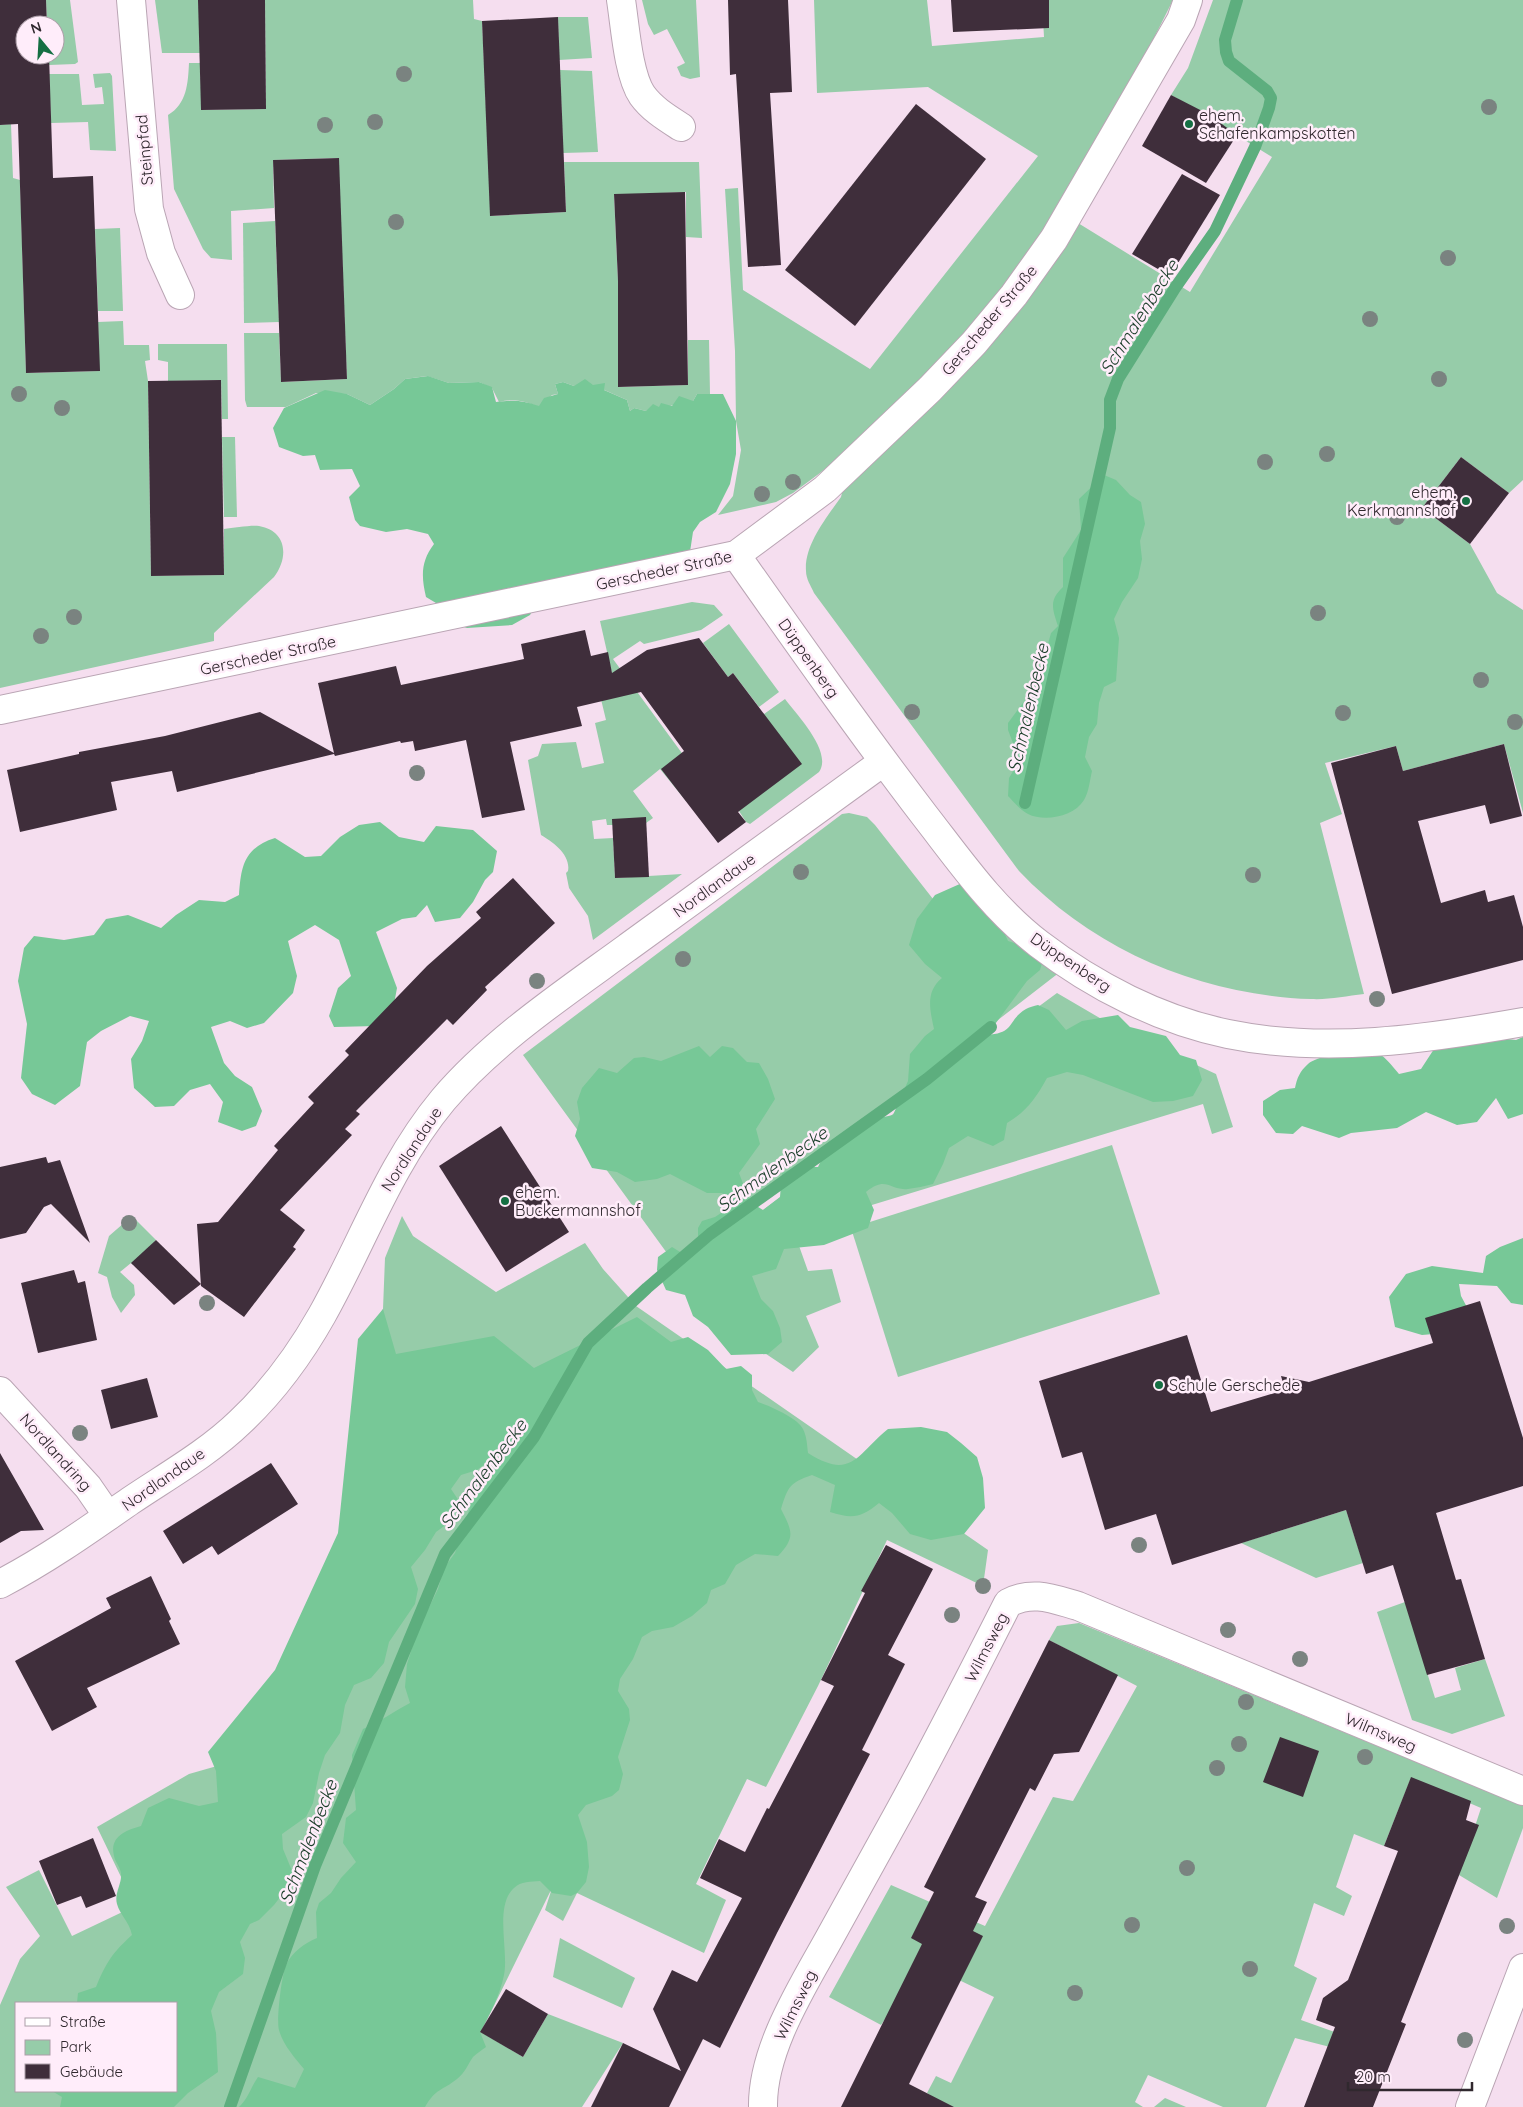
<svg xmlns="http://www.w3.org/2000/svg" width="1523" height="2107" font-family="Quicksand,sans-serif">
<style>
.green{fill:#96cca9;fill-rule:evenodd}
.forest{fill:#77c897}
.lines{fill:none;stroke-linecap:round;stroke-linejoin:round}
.stream{stroke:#5dae7e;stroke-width:12}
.building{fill:#3f2e3b}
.minor-casing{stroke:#baa5b4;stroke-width:30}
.minor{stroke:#fff;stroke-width:28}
.tree{fill:#7a8380}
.poi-dot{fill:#156f43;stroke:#ffedfa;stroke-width:2}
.labels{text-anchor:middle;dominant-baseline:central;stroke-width:5;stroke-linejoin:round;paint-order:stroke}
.poi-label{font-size:16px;fill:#30282e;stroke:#ffedfa;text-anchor:start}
.street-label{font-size:16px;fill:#30282e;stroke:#ffedfa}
.water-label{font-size:18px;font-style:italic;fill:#1a3d29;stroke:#ffedfa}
</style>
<rect width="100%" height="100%" fill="#f5deef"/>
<g class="green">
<path d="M46 0H70L78 62 75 64 49 65V55H55V25H47Z"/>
<path d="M155 0H199L200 53H162Z"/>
<path d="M265 0H473L474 19 482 21 491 216 566 212 564 162H699L702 238 686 237V192L614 195 618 281V387L688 385V340H709L710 394H697L693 401 646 411 634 408 630 411 627 400 593 385 574 386 563 382 555 384 558 394 552 395 539 407C524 401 514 398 499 402L492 388 479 382 449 383 427 376 405 379 394 389 370 405 347 394 316 393 286 407H247L245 400 244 333H279L281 382 347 379 338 158 273 160 274 208 231 211 232 260 211 258 203 249 174 189 168 115C187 104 188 83 189 63H200L202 110 266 109Z"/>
<path d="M642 0H696L700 77 690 79 681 76 677 67 685 63 667 29 654 35 648 24Z"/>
<path d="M814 0H927L932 46 1044 37 1042 0H1173L1153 40 1034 246 985 318 882 422 820 473 793 493 776 502 718 515 733 496 741 450 736 421 735 351 725 189 738 188 743 290 870 369 1038 156 928 87 817 93Z"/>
<path d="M1213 0H1523V480L1509 493 1461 457 1422 508 1470 544 1497 593 1523 610V813L1504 744 1403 771 1396 746 1325 763 1342 814 1320 823 1364 994C1346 996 1328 1000 1311 999 1201 995 1095 951 1019 871L814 593C811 586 806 579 806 571 804 545 827 517 841 497L843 489 1078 223 1190 292 1272 157 1171 95 1188 68Z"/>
<path d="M558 17H588L592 58 559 60Z"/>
<path d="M560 70 592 71 598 152 563 153Z"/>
<path d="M110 73 112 76 116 151 90 150 88 122 51 123 49 74H79L82 105 104 104 102 87 95 88 93 74Z"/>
<path d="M11 124 13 178 20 180 26 373 99 371 98 322 123 321 124 345H149L150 360 145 361 148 381 151 576 224 575V529C234 528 250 525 259 526 287 531 289 557 274 577L214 633V641L0 688V125Z"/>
<path d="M275 221 279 322 244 323 243 223Z"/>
<path d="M120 228 123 311H98L95 229Z"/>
<path d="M158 344H227L228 419H222L221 380 168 381V362L158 360Z"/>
<path d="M222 437H235L237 517H224Z"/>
<path d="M692 602 714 605 723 615 701 630 644 644 640 641 613 659 706 786 686 801 660 769 633 791 653 818 646 823 612 825H607L606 819 592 821 594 839 613 838 615 878 682 874 593 940 588 916 569 888 566 873 568 871C571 855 553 842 541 835L528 760 538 756 542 744 576 742 582 768 604 763 595 723 606 720 599 691 615 687 600 621Z"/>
<path d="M729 624 779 692 759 707 733 673 728 677 703 643Z"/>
<path d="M785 699C797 715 833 752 819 772L750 824 746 822 739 811 764 714Z"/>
<path d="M849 813 867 817 875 825 933 899 999 921 1069 965 901 1095 864 1118 672 1260 523 1055 842 814Z"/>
<path d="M1057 993 1122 1031 1216 1074 1233 1127 1212 1134 1203 1104 793 1229 808 1271 832 1269 841 1302 806 1316 819 1347 793 1372 757 1348 675 1275Z"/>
<path d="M1112 1145 1160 1294 898 1377 851 1228Z"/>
<path d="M132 1216 156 1240 133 1265 131 1263 120 1272 134 1285 135 1295 121 1313 112 1297 107 1277 98 1273 109 1236Z"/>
<path d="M402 1216 413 1236 496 1292 585 1243 603 1269 636 1306 988 1550 983 1586 887 1540 818 1686 766 1787 747 1779 696 1884 726 1900 704 1953 577 1893 563 1921 545 1910 552 1888 481 2032 523 2057 548 2014 623 2043 582 2107H0V2005L20 1959 40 1936 6 1887 39 1870 72 1936 135 1906 97 1827 189 1774 217 1766 273 1691 345 1529 366 1337 383 1309 385 1258ZM16 2003H176V2091H16Z"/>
<path d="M1346 1510 1363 1563 1316 1578 1241 1543Z"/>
<path d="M1405 1602 1435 1698 1461 1690 1455 1668 1485 1659 1505 1716 1452 1734 1412 1720 1377 1612Z"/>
<path d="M1079 1623 1523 1806V1828L1497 1898 1459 1875 1481 1808 1411 1778 1384 1846 1354 1834 1336 1887 1352 1896 1344 1916 1314 1903 1294 1966 1317 1978 1301 2020 1343 2035 1334 2048 1295 2038 1266 2107H1223L1148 2075 1135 2102 1143 2107H947L927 2093 936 2076 951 2083 994 1997 924 1963 881 2025 829 1997 891 1885 985 1926 1053 1797 1073 1801 1137 1686 1049 1640 1057 1626Z"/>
<path d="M560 1938 635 1978 622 2008 553 1977Z"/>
<path d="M1165 2098 1186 2107H1154Z"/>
</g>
<g class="forest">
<path d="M428 376 449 383 479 382 492 387 496 402C514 400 521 400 539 406L544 398 558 394 555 384 563 382 574 386 585 379 593 385 605 383 604 390 627 400 630 411 634 408 646 411 653 404 659 407 661 403 672 406 679 396 693 401 697 394H723L736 421V454L730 484 716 512 700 522 693 532 688 565 548 585 530 615 512 625 467 628 452 623 436 603 426 597C421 576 421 561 434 544L428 534 407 529 386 532 360 526 355 520 349 497 360 486 352 469 320 470 315 455 303 456 279 447 273 428 284 408 325 390 347 394 370 405 394 389 405 379Z"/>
<path d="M1104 475 1116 480 1130 495 1141 502 1145 524 1140 541 1142 559 1138 578 1122 602 1114 619 1119 638 1116 681 1104 687 1099 703 1097 724 1089 737 1085 757 1092 771C1090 779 1089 792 1084 800 1074 817 1044 822 1028 814 1020 810 1014 802 1008 796L1009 778 1018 763 1019 749 1013 743 1008 730V723L1025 700 1042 693 1037 685 1051 633 1058 626C1052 608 1049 600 1063 587V558L1081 530 1079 499Z"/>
<path d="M380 822 399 837 424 842 436 826 473 830 497 851 493 872 485 880 473 902 460 918 435 922 427 905 416 917 402 919 376 932 397 988 394 1004 376 1026 334 1027 329 1016 338 988 351 976 339 940 315 925 288 941 297 976 293 993 264 1023 247 1028 230 1021 211 1027 224 1063 235 1076 252 1087 262 1111 256 1126 242 1131 218 1122 223 1102 210 1084 190 1090 174 1106 155 1107 134 1088 131 1059 142 1041 149 1021 130 1016 101 1031 87 1042 80 1086 55 1105 32 1094 21 1078 27 1024 18 981 24 948 34 936 64 940 94 935 106 919 128 915 161 928 176 915 199 900 225 902 239 895C241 866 244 848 275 838L305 857 321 856 340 837 359 825Z"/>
<path d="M962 883 999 921 1008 941 1027 947 1044 956 1040 970 1027 981 987 1035C1016 1033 1007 1020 1026 1009 1029 1007 1034 1006 1038 1005L1049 1010 1066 1030 1082 1021 1118 1015 1130 1027 1166 1036 1180 1055 1196 1060 1202 1080 1193 1096 1173 1101 1153 1102 1083 1075 1067 1072 1047 1078C1036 1098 1026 1112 1007 1123L1004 1140 993 1146 968 1136 949 1148 943 1164 933 1184C925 1186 916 1188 908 1189 889 1191 887 1175 866 1192L874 1210 868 1228 824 1245 784 1249 776 1269 752 1276 761 1299 773 1311 780 1328 782 1342 768 1354 731 1355 708 1327 693 1316 685 1295 666 1290 657 1270 658 1257 672 1247 685 1255 698 1249V1228L702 1221 715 1217 733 1205 722 1193H707L670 1174 657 1179 635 1182 617 1172 592 1168 575 1136 580 1119 577 1102 582 1088 599 1068 617 1073 634 1058 644 1057 661 1061 699 1046 710 1057 722 1046 733 1048 747 1062 759 1063 768 1079 775 1099 756 1129 760 1144 739 1173 750 1202 763 1210 780 1197 782 1173 796 1167H818L830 1142 864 1117 879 1118 893 1115 908 1081 910 1054 925 1036 934 1029C930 1010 925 992 942 978L925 964 909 945 917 919 935 895Z"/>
<path d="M1523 1037V1114L1508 1119 1496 1098 1477 1122 1457 1125 1426 1112 1397 1128 1351 1133 1339 1138 1302 1126 1293 1134 1276 1133 1263 1115V1101L1280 1090 1295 1088C1297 1078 1300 1071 1308 1064 1318 1055 1359 1048 1373 1051 1384 1054 1392 1066 1399 1074L1421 1069 1436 1046 1498 1038 1516 1040Z"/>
<path d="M1523 1238V1305L1511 1303 1497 1286 1459 1284 1461 1296 1469 1311 1445 1333 1422 1335 1395 1327 1389 1297 1406 1274 1432 1266 1483 1273 1486 1256 1500 1247Z"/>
<path d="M383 1309 396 1354 494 1336 534 1368 637 1317 671 1342 688 1337 708 1350 726 1369 741 1366 752 1375V1390L758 1402C770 1406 798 1418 803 1429 807 1437 807 1445 808 1453 852 1481 857 1454 888 1429L921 1427 947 1432 961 1443 977 1457 983 1478 985 1508 964 1534 931 1540 910 1534 892 1513 879 1503C861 1518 852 1519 830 1512L835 1485 812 1475C789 1483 788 1487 781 1509 792 1531 796 1537 778 1556L755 1554 736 1565 725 1584 711 1590 707 1603 692 1616 673 1627 652 1631 642 1637 633 1659 620 1679 618 1691 629 1709 630 1720 618 1757 623 1774 619 1790 612 1796 586 1805 578 1815 587 1842 589 1867 586 1882 577 1893 571 1896 552 1893 540 1881C531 1882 521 1881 514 1888 494 1906 509 1951 504 1975 500 1995 490 2014 480 2032L486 2047C482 2050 477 2053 473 2057 468 2064 465 2073 457 2079 442 2091 436 2088 425 2107H239C248 2099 251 2087 258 2077L295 2088 304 2069C295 2058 283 2045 279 2030 276 2021 282 1973 286 1965 292 1952 305 1943 317 1938L316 1912 319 1903 331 1893 341 1878 356 1862 343 1843 346 1818 356 1810 352 1755 363 1729C380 1722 394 1711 410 1703L405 1687 407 1664 417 1632 438 1589 444 1568 455 1553 475 1492 491 1478 505 1452 494 1457 477 1470 461 1475 451 1489 459 1501 451 1521 436 1532 425 1550 411 1567 418 1589 415 1604 389 1642 384 1663 371 1678 354 1685 345 1705 340 1733 325 1755 319 1773 313 1803 306 1817 282 1834 283 1849 295 1878 274 1905 259 1920 250 1924 240 1942 245 1958 243 1974 219 1992 211 2011 216 2033 218 2072 188 2093 174 2107H60L62 2097 52 2091H176V2003H77L78 1993 96 1987C106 1963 112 1953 132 1935 129 1921 120 1915 117 1904 114 1893 122 1884 121 1874 121 1868 115 1862 114 1856 109 1836 127 1830 141 1826L148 1808 169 1798 199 1806 218 1802 216 1771 208 1752 275 1670 338 1533 358 1339Z"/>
</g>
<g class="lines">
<g class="stream">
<path d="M1025 803 1110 428V400L1118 379 1175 288 1215 231 1255 147 1269 108 1271 98 1267 91 1229 61 1226 52 1225 40 1237 0"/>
<path d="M230 2107 315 1866 445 1554 534 1437 588 1343 647 1288 710 1234 927 1079 991 1027"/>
</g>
</g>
<g class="building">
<path d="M0 0H46L47 25H25V55H49L53 178 93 176 100 371 26 373 18 124 0 125Z"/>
<path d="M198 0H265L266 109 201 110Z"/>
<path d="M728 0H788L792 92 770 93 781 265 748 267 736 74 730 75Z"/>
<path d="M951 0H1049V28L953 32Z"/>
<path d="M558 17 566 212 490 216 482 21Z"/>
<path d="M1171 95 1208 114 1237 135 1206 183 1142 146Z"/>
<path d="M916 104 986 159 855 326 785 270Z"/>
<path d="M339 158 347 379 281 382 273 160Z"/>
<path d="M1182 174 1220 195 1170 276 1132 254Z"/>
<path d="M685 192 688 385 618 387V281L614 194Z"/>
<path d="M221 380 224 575 151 576 148 381Z"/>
<path d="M1461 457 1509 493 1470 544 1422 508Z"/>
<path d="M585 630 591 656 608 652 612 673 647 650 699 638 728 677 733 673 802 764 738 812 746 822 718 843 661 769 684 751 641 692 577 707 582 726 510 742 525 810 482 818 466 740 415 751 413 741 401 743 400 741 335 756 334 754 177 792 172 771 111 782 117 810 20 832 7 770 79 754V752L165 736 260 712 334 753 318 683 396 666 401 685 524 659 521 644Z"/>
<path d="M1504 744 1522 816 1490 824 1485 805 1418 821 1441 903 1485 890 1488 902 1514 895 1523 927V960L1392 994 1331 763 1396 746 1403 771Z"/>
<path d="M646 817 649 877 615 878 612 819Z"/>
<path d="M513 878 555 923 485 987 487 990 453 1025 447 1019 356 1111 360 1114 345 1129 352 1135 280 1210 305 1230 293 1247 296 1249 244 1317 201 1286 197 1224 218 1222 278 1150 274 1146 314 1103 308 1097 349 1055 345 1051 427 966 481 918 476 912Z"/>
<path d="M501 1126 569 1232 506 1272 439 1166Z"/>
<path d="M46 1157 48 1163 60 1160 90 1243 51 1204 44 1207 26 1233 0 1239V1167Z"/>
<path d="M156 1240 201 1284 174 1305 131 1263Z"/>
<path d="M74 1270 78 1283 85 1281 97 1340 38 1353 21 1283Z"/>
<path d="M1480 1301 1523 1438V1486L1436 1513 1456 1580 1461 1579 1485 1659 1427 1675 1393 1565 1366 1574 1346 1510 1172 1565 1156 1514 1105 1530 1082 1452 1062 1458 1039 1381 1187 1335 1211 1412 1285 1390 1281 1376 1309 1382 1433 1343 1425 1318Z"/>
<path d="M147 1378 158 1417 111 1429 101 1390Z"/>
<path d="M0 1453 44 1530 21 1531 0 1543Z"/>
<path d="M271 1463 298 1504 218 1555 212 1546 183 1564 163 1531Z"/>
<path d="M886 1545 933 1569 888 1655 905 1664 862 1750 870 1754 777 1933 720 2048 703 2039 669 2107H591L623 2043 681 2071 653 2009 672 1970 697 1982 742 1898 700 1878 719 1839 745 1852 767 1808 769 1809 834 1686 821 1680 865 1593 861 1591Z"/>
<path d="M151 1576 171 1619 169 1621 180 1644 87 1688 97 1707 52 1731 15 1661 111 1608 106 1598Z"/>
<path d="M1049 1640 1118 1675 1079 1752 1054 1754 1035 1791 1030 1788 975 1897 987 1902 973 1931 983 1936 909 2084 954 2107H841L922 1944 911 1938 934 1892 924 1887Z"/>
<path d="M1280 1737 1319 1751 1303 1797 1263 1782Z"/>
<path d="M1411 1777 1471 1801 1466 1820 1479 1825 1401 2022 1406 2024 1373 2107H1304L1335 2027 1316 2020 1323 1998 1348 1980 1398 1851 1384 1846Z"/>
<path d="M93 1838 116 1896 86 1908 81 1896 57 1905 39 1861Z"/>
<path d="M506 1989 548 2014 523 2057 480 2032Z"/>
</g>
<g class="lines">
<g class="minor-casing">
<g id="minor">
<path d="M131 0 149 209 161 253 180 295"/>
<path d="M621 0C625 25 628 74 642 95 652 109 667 118 681 127"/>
<path d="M736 555C798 643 860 731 925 816 960 861 993 909 1039 944 1094 986 1160 1020 1228 1034 1325 1054 1427 1039 1523 1022"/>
<path d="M0 710 736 555 825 489 930 389 974 343 1014 295 1054 239 1181 20 1188 0"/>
<path d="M0 1391 88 1487 108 1516"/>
<path d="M0 1584C46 1560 87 1531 130 1501 167 1476 208 1453 240 1422 273 1391 300 1354 322 1315 363 1242 389 1165 443 1100 494 1040 565 993 628 947 713 885 798 823 883 762"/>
<path d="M763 2107C762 2049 803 1986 830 1937 853 1896 875 1855 898 1814 936 1745 972 1674 1008 1603 1033 1590 1053 1599 1078 1606L1523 1791"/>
<path d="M1470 2107 1523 1968"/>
</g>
</g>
<use href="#minor" class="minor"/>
</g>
<g class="tree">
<circle cx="404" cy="74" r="8"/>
<circle cx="1489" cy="107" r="8"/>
<circle cx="375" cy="122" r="8"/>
<circle cx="325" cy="125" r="8"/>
<circle cx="396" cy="222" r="8"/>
<circle cx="1448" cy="258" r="8"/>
<circle cx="1370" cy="319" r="8"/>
<circle cx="1439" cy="379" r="8"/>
<circle cx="19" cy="394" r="8"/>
<circle cx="62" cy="408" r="8"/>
<circle cx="1327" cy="454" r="8"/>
<circle cx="1265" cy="462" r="8"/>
<circle cx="793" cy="482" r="8"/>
<circle cx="762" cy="494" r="8"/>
<circle cx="1397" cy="517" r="8"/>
<circle cx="1318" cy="613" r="8"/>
<circle cx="74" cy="617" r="8"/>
<circle cx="41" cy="636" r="8"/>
<circle cx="1481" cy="680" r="8"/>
<circle cx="912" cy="712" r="8"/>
<circle cx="1343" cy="713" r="8"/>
<circle cx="1515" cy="722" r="8"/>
<circle cx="417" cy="773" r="8"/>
<circle cx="801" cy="872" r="8"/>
<circle cx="1253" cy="875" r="8"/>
<circle cx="683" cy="959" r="8"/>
<circle cx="537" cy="981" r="8"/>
<circle cx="1377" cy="999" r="8"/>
<circle cx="129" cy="1223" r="8"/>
<circle cx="207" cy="1303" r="8"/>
<circle cx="80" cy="1433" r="8"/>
<circle cx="1139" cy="1545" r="8"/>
<circle cx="983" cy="1586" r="8"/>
<circle cx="952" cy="1615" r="8"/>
<circle cx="1228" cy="1630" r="8"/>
<circle cx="1300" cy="1659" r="8"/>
<circle cx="1246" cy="1702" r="8"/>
<circle cx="1239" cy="1744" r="8"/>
<circle cx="1365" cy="1757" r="8"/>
<circle cx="1217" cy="1768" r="8"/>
<circle cx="1187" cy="1868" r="8"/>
<circle cx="1132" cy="1925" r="8"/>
<circle cx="1507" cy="1926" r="8"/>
<circle cx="1250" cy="1969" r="8"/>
<circle cx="1075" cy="1993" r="8"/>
<circle cx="1465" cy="2040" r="8"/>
</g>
<g class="poi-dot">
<circle cx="1189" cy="124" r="5"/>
<circle cx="1466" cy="501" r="5"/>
<circle cx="505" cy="1201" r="5"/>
<circle cx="1159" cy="1385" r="5"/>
</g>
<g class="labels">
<g class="poi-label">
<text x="1199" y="115">ehem.<tspan x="1199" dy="18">Schafenkampskotten</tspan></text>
<text x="1456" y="492" text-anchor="end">ehem.<tspan x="1456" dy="18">Kerkmannshof</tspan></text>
<text x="515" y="1192">ehem.<tspan x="515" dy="18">Buckermannshof</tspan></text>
<text x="1169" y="1385">Schule Gerschede</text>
</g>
<g class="street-label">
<text transform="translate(144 150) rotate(-95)">Steinpfad</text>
<text transform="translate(989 320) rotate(-50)">Gerscheder Straße</text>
<text transform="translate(664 570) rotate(-12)">Gerscheder Straße</text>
<text transform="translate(268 655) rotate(-12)">Gerscheder Straße</text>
<text transform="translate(809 658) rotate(55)">Düppenberg</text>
<text transform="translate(714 885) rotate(-36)">Nordlandaue</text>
<text transform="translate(1071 962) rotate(34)">Düppenberg</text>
<text transform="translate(411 1149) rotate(-57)">Nordlandaue</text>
<text transform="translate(56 1452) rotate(48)">Nordlandring</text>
<text transform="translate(163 1479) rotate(-35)">Nordlandaue</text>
<text transform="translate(986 1647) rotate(-63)">Wilmsweg</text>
<text transform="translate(1381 1732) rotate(23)">Wilmsweg</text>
<text transform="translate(795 2005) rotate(-64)">Wilmsweg</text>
</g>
<g class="water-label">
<text transform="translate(1139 317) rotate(-58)">Schmalenbecke</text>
<text transform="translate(1028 708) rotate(-77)">Schmalenbecke</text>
<text transform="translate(772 1169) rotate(-36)">Schmalenbecke</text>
<text transform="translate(483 1474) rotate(-53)">Schmalenbecke</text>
<text transform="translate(308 1842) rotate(-69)">Schmalenbecke</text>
</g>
</g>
<rect x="15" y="2002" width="162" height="90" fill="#ffedfa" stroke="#ac9ea8"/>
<rect x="25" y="2018" width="25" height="8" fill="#ffffff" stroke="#ac9ea8"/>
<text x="60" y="2027" font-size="15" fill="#30282e">Straße</text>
<rect x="25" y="2040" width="25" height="15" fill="#96cca9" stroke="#ac9ea8"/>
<text x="60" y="2052" font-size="15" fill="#30282e">Park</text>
<rect x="25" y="2064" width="25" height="15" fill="#3f2e3b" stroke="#ac9ea8"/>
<text x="60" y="2077" font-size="15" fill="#30282e">Gebäude</text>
<g transform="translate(40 40) rotate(342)"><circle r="24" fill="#ffedfa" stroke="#ac9ea8"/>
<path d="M0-4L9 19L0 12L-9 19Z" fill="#156f43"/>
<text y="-8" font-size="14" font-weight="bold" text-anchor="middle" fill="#30282e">N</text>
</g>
<path d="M1348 2082v8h124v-8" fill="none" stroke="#30282e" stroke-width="2.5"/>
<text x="1356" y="2082" font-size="15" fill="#30282e" stroke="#ffedfa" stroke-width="4" paint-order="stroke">20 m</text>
</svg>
